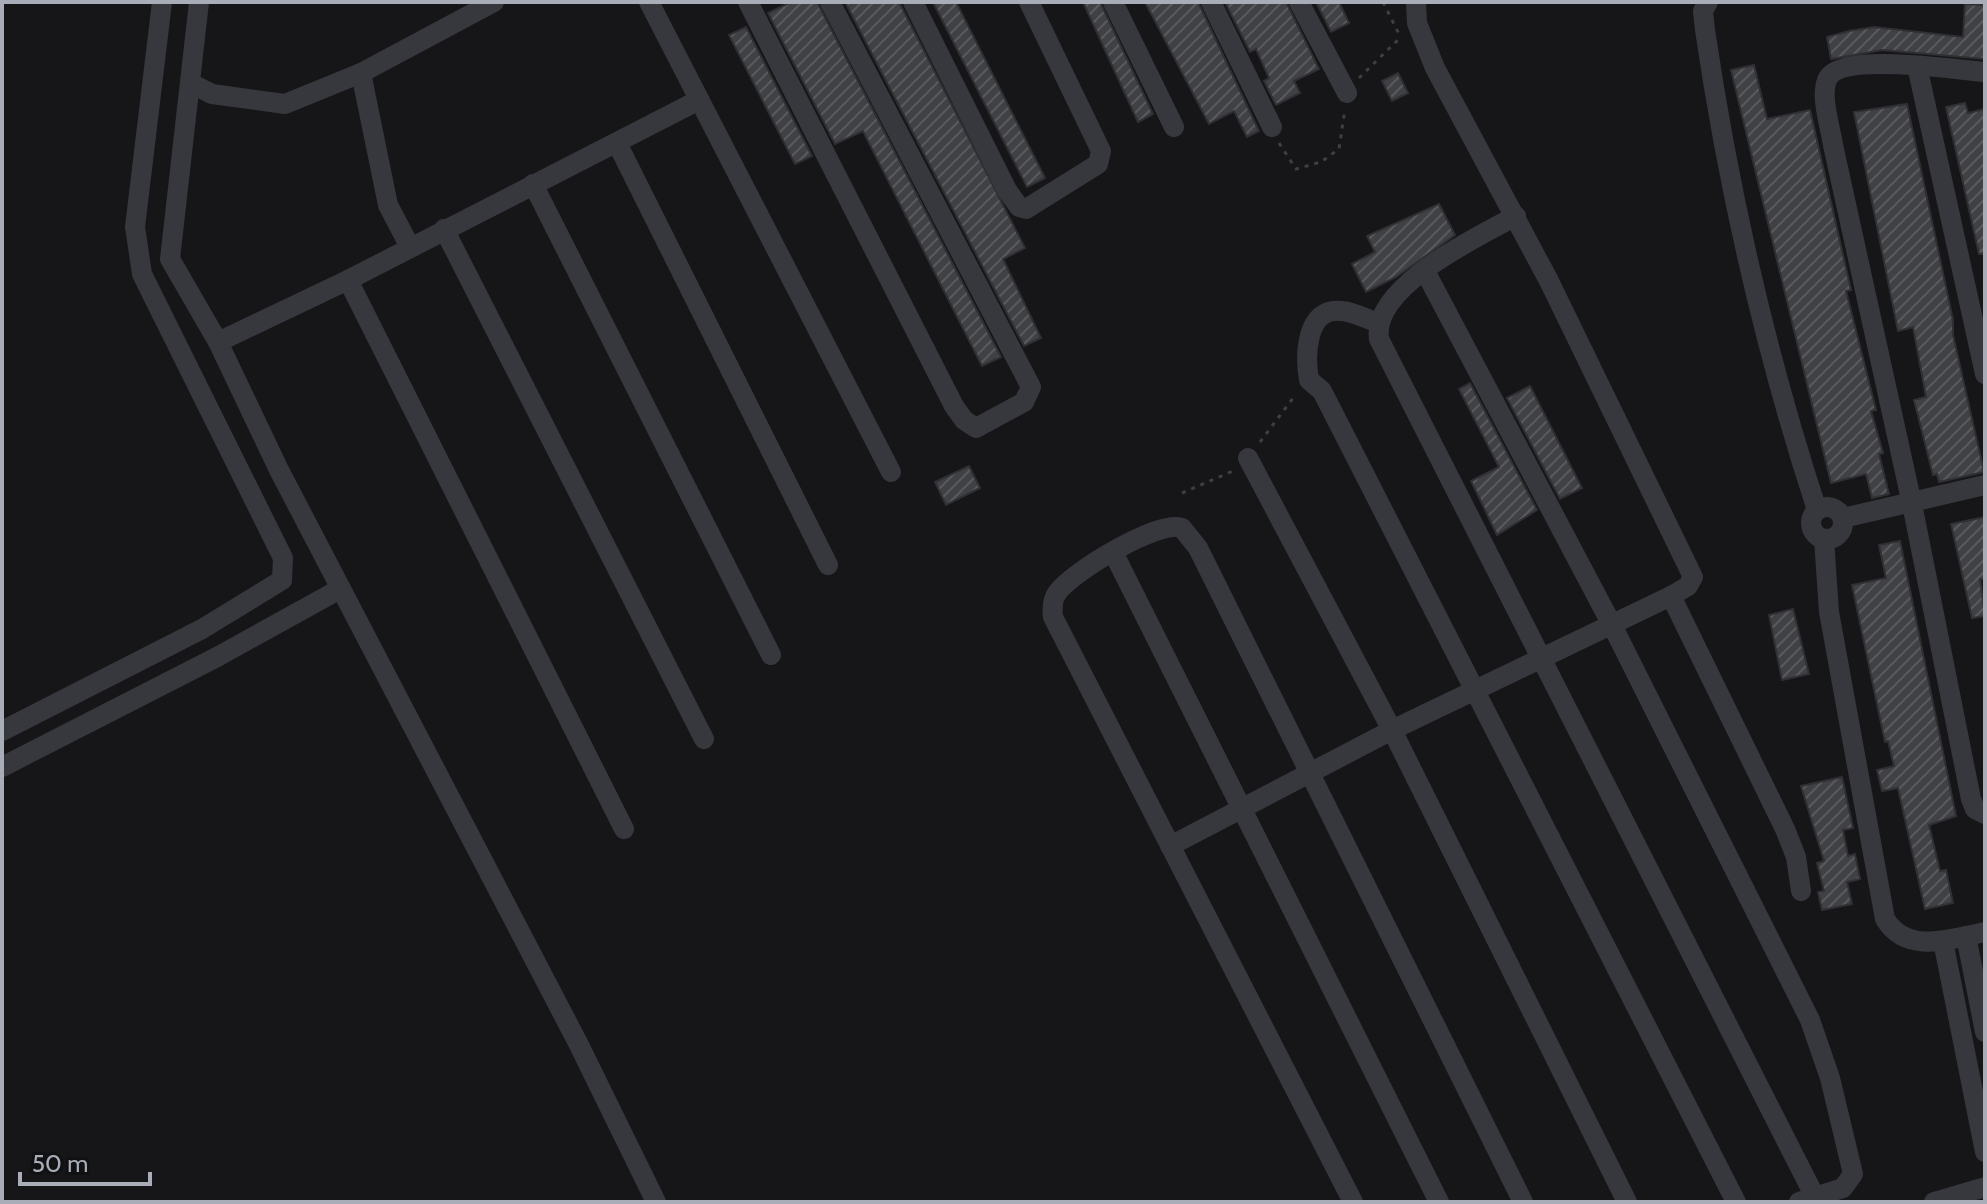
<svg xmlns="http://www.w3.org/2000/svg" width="1987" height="1204" font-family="Cabin,sans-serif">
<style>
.building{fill:url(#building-hatch);stroke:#303034;stroke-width:2}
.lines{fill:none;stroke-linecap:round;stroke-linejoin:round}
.path{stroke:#3d3f44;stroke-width:3;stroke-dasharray:4 6;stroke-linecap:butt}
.minor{stroke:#37383d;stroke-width:20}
</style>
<defs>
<pattern id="building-hatch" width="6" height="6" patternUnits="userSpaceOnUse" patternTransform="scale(2)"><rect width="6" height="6" fill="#404145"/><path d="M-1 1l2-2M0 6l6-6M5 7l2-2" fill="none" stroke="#595a5e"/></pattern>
</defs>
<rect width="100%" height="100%" fill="#161618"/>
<g class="building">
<path d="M791 2H817L1001 357 982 366 863 131 835 144 768 13Z"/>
<path d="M845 2H899L1025 248 1003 259 1041 338 1024 346Z"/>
<path d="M933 2H956L1045 178 1027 187Z"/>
<path d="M1083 2H1100L1153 114 1138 122Z"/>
<path d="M1145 2H1198L1259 131 1247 137 1234 111 1209 124Z"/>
<path d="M1225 2H1286L1319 69 1294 81 1300 93 1276 105 1264 81 1269 78 1256 49 1250 52Z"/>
<path d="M1316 2H1339L1349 23 1331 32Z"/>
<path d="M1965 4 1985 5V59L1882 50 1831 59 1827 37 1849 31 1874 27 1963 37Z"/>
<path d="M746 27 812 156 795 164 729 35Z"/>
<path d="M1754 65 1767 119 1810 110 1851 290 1846 291 1876 410 1871 411 1883 453 1879 454 1889 494 1872 498 1866 474 1831 483 1731 70Z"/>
<path d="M1398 73 1408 93 1392 101 1382 81Z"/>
<path d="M1965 103 1968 113 1985 109V254H1979L1946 107Z"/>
<path d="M1907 104 1953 320V335L1984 472 1939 482 1937 474 1933 475 1914 400 1926 397 1913 327 1898 331 1854 112Z"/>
<path d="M1439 204 1455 235 1396 277 1366 292 1352 264 1375 252 1367 236Z"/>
<path d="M1470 383 1537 510 1497 535 1471 481 1499 467 1459 389Z"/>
<path d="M1530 386 1582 488 1560 499 1507 398Z"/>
<path d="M969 466 980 488 946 505 935 482Z"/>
<path d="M1985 517V579H1980L1985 616 1972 618 1951 524Z"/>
<path d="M1900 541 1956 816 1929 825 1940 871 1946 870 1953 903 1925 909 1898 788 1882 791 1877 770 1894 766 1888 741 1885 742 1852 585 1886 578 1879 545Z"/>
<path d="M1793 609 1809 674 1782 680 1769 615Z"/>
<path d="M1842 777 1853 828 1843 830 1848 856 1855 854 1860 879 1847 882 1852 904 1822 910 1818 892 1824 891 1817 863 1824 861 1801 786Z"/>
</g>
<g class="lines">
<g class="path">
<path d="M1383 2 1399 34"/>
<path d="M1359 78 1402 36"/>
<path d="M1279 143 1296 169 1321 162 1339 149 1345 109"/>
<path d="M1260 442 1296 394"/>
<path d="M1182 493 1233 471"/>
</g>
<g class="minor">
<path d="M199 2 170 259 218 342 279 470 578 1043 656 1202"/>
<path d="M649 2 891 472"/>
<path d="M748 2 954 406 964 420 976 428 1024 402 1031 387 830 2"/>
<path d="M913 2 1007 190 1019 207 1026 209 1098 164 1101 151 1029 2"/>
<path d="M1113 2 1174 127"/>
<path d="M1211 2 1272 127"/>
<path d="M1299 2 1347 93"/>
<path d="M1708 2 1703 11 1705 30C1729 193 1766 354 1817 510"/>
<path d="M1917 66 1985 374"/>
<path d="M1985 72C1957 70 1843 52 1828 78 1819 94 1831 129 1833 145L1912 504 1971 799 1975 809 1985 814"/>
<path d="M361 73 388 205 410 247"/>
<path d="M190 83 212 94 285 104 361 73 494 2"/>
<path d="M617 143 828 565"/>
<path d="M533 184 771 655"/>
<path d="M1516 216C1477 237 1371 287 1379 339L1815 1197"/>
<path d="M444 229 704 739"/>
<path d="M1425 271 1612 625 1810 1020 1830 1078 1853 1174 1843 1188 1799 1202"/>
<path d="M348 280 624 829"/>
<path d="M1378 323C1367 319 1354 312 1342 311 1305 306 1305 357 1309 380L1322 391 1736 1202"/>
<path d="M218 342 348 280 699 100"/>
<path d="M1248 458 1392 730 1627 1202"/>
<circle cx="1827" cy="523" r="16"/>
<path d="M1843 518 1985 485"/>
<path d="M1824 539 1829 612 1885 919C1907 955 1950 939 1985 932"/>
<path d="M1113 552 1439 1202"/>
<path d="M1671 596 1785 829 1796 857 1801 891"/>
<path d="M2 731 202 629 282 580 283 558 142 274 135 227 162 2"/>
<path d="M2 767 217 657 340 589"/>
<path d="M1170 846 1392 730 1671 596 1688 586 1693 577 1549 281 1435 68 1417 23 1416 2"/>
<path d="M1966 936 1985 1032"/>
<path d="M1943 941 1985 1152"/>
<path d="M1353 1202 1053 617C1052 608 1052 600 1057 593 1071 572 1160 519 1182 528L1198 548 1523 1202"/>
<path d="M1934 1202 1985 1187"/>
</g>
</g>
<rect width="1987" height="1204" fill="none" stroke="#a8adb8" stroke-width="8"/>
<path d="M20 1172v12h130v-12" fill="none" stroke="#a8adb8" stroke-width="4"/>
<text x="32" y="1172" font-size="24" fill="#a8adb8" stroke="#111113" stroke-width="6" paint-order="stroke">50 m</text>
</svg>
